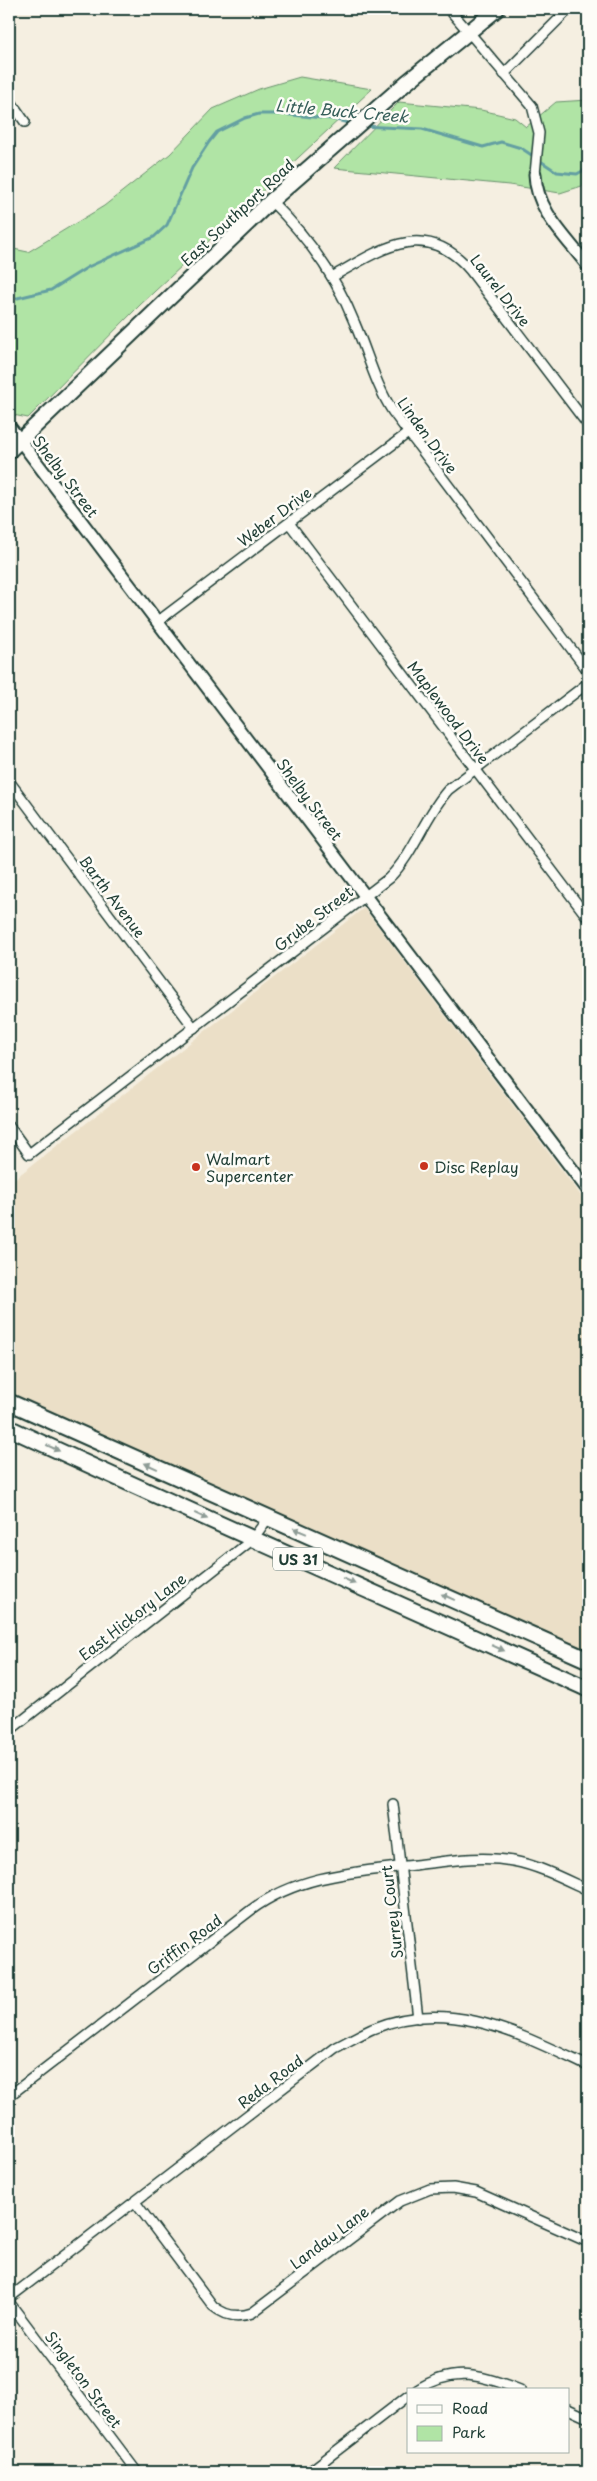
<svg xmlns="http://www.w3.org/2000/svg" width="597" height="2481" font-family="'Playpen Sans',sans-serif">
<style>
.built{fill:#ebdfc7}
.green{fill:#b0e4a5;stroke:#68906c}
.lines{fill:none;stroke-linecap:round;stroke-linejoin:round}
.stream{stroke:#639fa2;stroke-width:3}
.minor-casing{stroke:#1f3d34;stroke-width:12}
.tertiary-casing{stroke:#1f3d34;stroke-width:15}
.secondary-casing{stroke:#1f3d34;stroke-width:18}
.primary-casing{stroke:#1f3d34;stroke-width:19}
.minor{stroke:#fdfcf7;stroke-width:9}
.tertiary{stroke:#fdfcf7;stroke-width:11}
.secondary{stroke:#fdfcf7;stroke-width:14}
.primary{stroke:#fdfcf7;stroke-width:15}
.oneway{fill:#8e9c96}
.poi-dot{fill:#c8321e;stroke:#fdfcf7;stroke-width:2}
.labels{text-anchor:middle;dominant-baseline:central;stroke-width:5;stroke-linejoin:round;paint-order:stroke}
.shield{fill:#fdfcf7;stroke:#62766e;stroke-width:1}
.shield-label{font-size:14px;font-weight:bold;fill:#1f3d34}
.street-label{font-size:15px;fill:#1f3d34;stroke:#fdfcf7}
.poi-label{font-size:15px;fill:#1f3d34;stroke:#fdfcf7;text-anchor:start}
.water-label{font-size:16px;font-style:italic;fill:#365e59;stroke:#fdfcf7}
</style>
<rect width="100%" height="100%" fill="#f5efe1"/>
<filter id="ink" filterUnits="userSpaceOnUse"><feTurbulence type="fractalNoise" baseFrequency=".02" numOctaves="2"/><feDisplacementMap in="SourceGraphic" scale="10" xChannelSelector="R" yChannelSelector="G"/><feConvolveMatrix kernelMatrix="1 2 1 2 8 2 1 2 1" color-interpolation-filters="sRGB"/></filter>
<g filter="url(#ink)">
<path class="built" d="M364 908 588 1205V1651L9 1392V1183Z"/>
<g class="green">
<path d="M300 77 372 89 140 305 28 418 13 415 9 410V248L28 252 104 206 170 154 213 109 259 89Z"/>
<path d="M588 100V184L560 193 509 185 334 168 399 102 481 110 515 118 526 127 556 102Z"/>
</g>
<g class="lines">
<g class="stream">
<path d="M362 126 422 129 483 147 501 142 521 148 557 172 577 174 588 168"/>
<path d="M9 300 51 290 88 267 154 237 167 225 192 168 209 142 217 132 245 118 259 114H282L332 119 353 124"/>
</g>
<g class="minor-casing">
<g id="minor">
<path d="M449 9 532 106 539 133 535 174"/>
<path d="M504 74 569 9"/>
<path d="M9 99 25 122"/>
<path d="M271 201C308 237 336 276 355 324 368 354 375 384 393 412L588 671"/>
<path d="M332 277C379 250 425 217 470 270L588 425"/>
<path d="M289 523 588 918"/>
<path d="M157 622 408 433"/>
<path d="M9 781 194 1028"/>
<path d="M9 1126 29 1154 389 878C415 852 424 817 448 790L588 683"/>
<path d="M9 1731 252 1540 268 1518"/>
<path d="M393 1804 418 2018"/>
<path d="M9 2096 251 1910C300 1874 357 1872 415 1865 448 1861 480 1855 513 1861 540 1866 564 1879 588 1890"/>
<path d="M135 2202 213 2306C225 2316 238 2318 252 2313L400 2201 430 2189 453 2188 476 2192 588 2242"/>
<path d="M9 2298 335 2048C347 2042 359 2035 372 2029 449 1996 519 2034 588 2066"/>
<path d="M9 2302 137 2472"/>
<path d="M417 2390C453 2366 483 2375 520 2390"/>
<path d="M568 2409 588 2418"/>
<path d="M309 2472 408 2396"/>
</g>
</g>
<g class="tertiary-casing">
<g id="tertiary">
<path d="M535 174C536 211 567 238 588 266"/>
<path d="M9 426 588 1190"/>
</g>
</g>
<g class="secondary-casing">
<path id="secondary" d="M9 451 271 201 406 83 497 9"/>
</g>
<g class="primary-casing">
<g id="primary">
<path d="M9 1402 588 1660"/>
<path d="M9 1428C201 1517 395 1602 588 1689"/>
</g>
</g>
<use href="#minor" class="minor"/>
<use href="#tertiary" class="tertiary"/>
<use href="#secondary" class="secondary"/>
<use href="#primary" class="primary"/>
</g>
<defs><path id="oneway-solid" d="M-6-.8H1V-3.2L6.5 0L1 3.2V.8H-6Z" transform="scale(1.25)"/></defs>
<g class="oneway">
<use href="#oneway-solid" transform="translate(53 1448) rotate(25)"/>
<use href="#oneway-solid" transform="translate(151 1466) rotate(-156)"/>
<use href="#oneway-solid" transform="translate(201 1516) rotate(25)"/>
<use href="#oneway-solid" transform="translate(300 1531) rotate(-157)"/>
<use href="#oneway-solid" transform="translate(349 1581) rotate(24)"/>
<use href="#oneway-solid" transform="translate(448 1597) rotate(-156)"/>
<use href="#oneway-solid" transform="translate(498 1648) rotate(24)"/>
</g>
</g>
<g class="poi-dot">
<circle cx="424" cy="1166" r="5"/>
<circle cx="196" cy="1167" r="5"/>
</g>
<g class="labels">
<rect class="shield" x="273" y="1547.5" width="50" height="23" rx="4"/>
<g class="shield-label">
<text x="298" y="1559">US 31</text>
</g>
<g class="street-label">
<text transform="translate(237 212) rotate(-43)">East Southport Road</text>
<text transform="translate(501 290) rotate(52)">Laurel Drive</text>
<text transform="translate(428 435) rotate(54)">Linden Drive</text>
<text transform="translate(66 476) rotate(53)">Shelby Street</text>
<text transform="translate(274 516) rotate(-37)">Weber Drive</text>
<text transform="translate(449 712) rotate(53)">Maplewood Drive</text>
<text transform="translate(310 799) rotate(53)">Shelby Street</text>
<text transform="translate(113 896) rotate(53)">Barth Avenue</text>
<text transform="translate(313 918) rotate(-38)">Grube Street</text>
<text transform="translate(132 1616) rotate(-38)">East Hickory Lane</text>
<text transform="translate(391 1912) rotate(-97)">Surrey Court</text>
<text transform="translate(184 1944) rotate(-37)">Griffin Road</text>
<text transform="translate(270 2081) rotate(-37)">Reda Road</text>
<text transform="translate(329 2237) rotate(-37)">Landau Lane</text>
<text transform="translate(84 2379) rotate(53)">Singleton Street</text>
</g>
<g class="poi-label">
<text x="206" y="1158">Walmart<tspan x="206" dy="17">Supercenter</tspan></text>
<text x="434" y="1166">Disc Replay</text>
</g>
<g class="water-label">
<text transform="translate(342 110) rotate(5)">Little Buck Creek</text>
</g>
</g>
<rect width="597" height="2481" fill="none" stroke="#fdfcf7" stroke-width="30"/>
<rect x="15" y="15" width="567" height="2451" fill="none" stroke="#1f3d34" stroke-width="2" filter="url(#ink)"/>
<rect x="407" y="2388" width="162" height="65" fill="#fdfcf7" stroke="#a4b0a9"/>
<rect x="417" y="2405" width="25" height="8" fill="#fdfcf7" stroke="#a4b0a9"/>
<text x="452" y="2414" font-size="15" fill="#1f3d34">Road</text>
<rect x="417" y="2426" width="25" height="15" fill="#b0e4a5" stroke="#a4b0a9"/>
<text x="452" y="2438" font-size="15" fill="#1f3d34">Park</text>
</svg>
